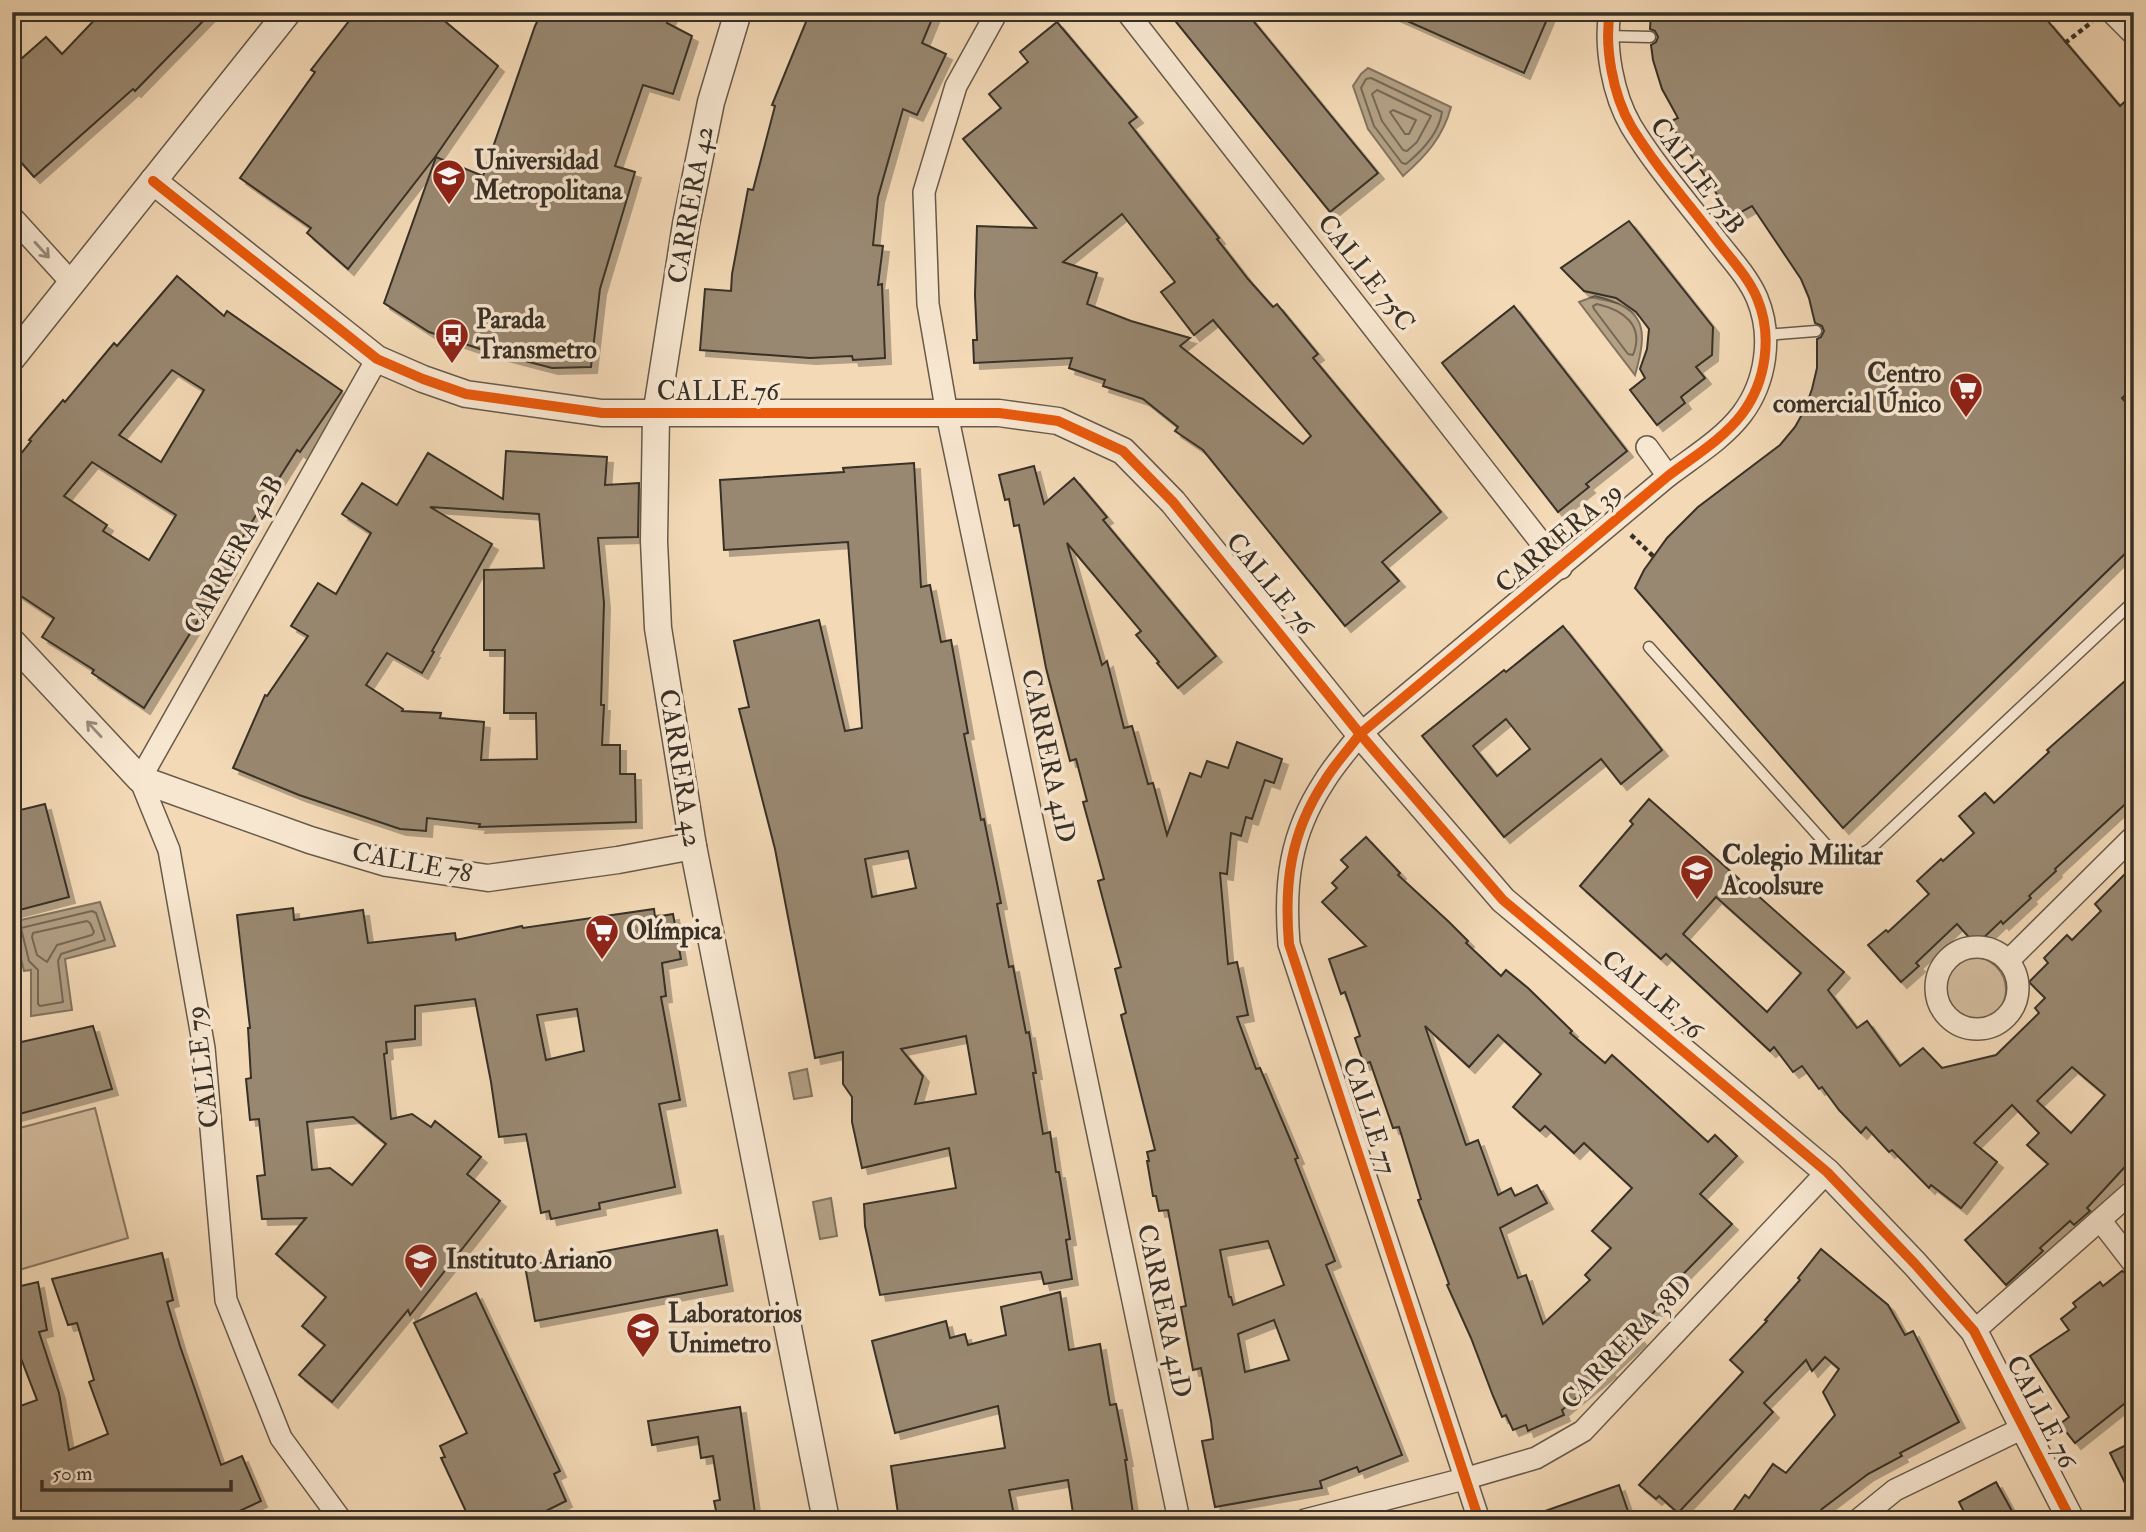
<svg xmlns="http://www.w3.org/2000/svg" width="2146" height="1532" font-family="'IM FELL Double Pica',serif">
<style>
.green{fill:#d3bc9e;stroke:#867662;stroke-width:2}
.water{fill:#b3a085;stroke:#82735f;stroke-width:2}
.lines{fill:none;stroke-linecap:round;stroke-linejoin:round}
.shore{stroke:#766856;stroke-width:2}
.building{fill:#998871;stroke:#383026;stroke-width:2;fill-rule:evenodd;filter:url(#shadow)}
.service-casing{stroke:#675a4a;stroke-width:13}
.minor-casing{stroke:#675a4a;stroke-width:24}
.tertiary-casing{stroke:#675a4a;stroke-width:29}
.path{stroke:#383026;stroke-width:4.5;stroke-dasharray:5 3.5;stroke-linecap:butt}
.service{stroke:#f7e6d0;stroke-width:10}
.minor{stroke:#f7e6d0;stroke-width:21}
.tertiary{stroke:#f7e6d0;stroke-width:26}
.cycleway-casing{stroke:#f7e6d0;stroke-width:15}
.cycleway{stroke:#e8590c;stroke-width:10}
.oneway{stroke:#988b7b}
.labels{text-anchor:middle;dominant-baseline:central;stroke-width:7;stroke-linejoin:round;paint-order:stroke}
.poi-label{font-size:26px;font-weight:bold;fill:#383026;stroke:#f7e6d0;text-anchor:start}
.street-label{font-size:26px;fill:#383026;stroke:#f7e6d0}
</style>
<defs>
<filter id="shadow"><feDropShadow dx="6" dy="6" stdDeviation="0" flood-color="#0004"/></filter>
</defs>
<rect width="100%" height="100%" fill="#f3d9b6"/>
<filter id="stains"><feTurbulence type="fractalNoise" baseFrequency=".00286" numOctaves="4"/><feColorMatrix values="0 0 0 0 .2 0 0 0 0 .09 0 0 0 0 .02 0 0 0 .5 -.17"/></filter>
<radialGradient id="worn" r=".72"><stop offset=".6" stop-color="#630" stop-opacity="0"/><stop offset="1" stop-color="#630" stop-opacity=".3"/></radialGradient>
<g class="green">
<circle cx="1973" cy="990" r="33"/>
<path d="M95 1108 128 1238 19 1270 12 1245V1130Z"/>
</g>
<g class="water">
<path d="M1368 68 1451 107C1443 137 1426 156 1403 176L1368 129 1353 86 1361 74Z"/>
<path d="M1595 296C1647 309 1648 329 1635 375L1579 302Z"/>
<path d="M100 902 115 946 65 959 72 1010 31 1016V970L24 971 12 922Z"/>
<path d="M807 1069 812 1096 794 1099 789 1073Z"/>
<path d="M831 1198 837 1236 820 1239 813 1202Z"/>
</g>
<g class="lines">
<g class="shore">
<path d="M1371 78 1442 112C1439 133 1422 151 1406 164L1402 163 1374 126 1361 88 1366 79Z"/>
<path d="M1377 90 1431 116 1417 142 1407 151 1403 150 1382 121 1372 94Z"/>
<path d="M1393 110 1416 120 1409 134H1405L1390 112Z"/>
<path d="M1597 304C1623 310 1645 325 1633 355L1628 354 1594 309 1593 306Z"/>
<path d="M92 911 96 913 105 940 61 954 58 961 63 1002 40 1006 38 1004V970L29 961 21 928Z"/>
<path d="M87 921 90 923 94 932 92 935 57 945 47 962 37 955 32 937 33 933Z"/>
</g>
</g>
<g class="building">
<path d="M102 12H212L135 91 133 89 34 177 12 152V67L46 37 62 54Z"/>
<path d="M356 12H434L498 66 435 157 348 269 307 233 311 228 240 178 315 72 311 70Z"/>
<path d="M542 12H673L667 23 692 36 673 94 643 85 615 166 635 172 600 289 591 367 552 368 483 350 429 332 384 303 436 157 483 176 535 26Z"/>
<path d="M810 12H935L922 43 946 54 917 115 903 109 878 197 873 245 883 246 878 285 882 284 885 358 853 360 852 356 810 358 700 350 705 289 731 291 732 274 748 189 753 190 775 106 772 105Z"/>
<path d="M1168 12H1246L1378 173 1330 212Z"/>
<path d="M1387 12H1537L1548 17 1524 73Z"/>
<path d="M1651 12H2034L2038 21 2047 20 2120 106 2134 93V387L2122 398 2134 412V545L1843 828 1635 588 1644 570 1667 538 1698 507 1780 445 1795 427 1805 409 1812 389 1817 368V339L1821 337 1824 331 1822 326 1815 323 1809 298 1801 279 1752 206 1732 217 1669 122 1678 118 1662 89 1653 60 1651 45 1656 42 1658 37 1655 31 1650 29Z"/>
<path d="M1057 22 1137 117 1129 123 1219 238 1217 239 1248 279 1273 307 1277 304 1318 354 1313 358 1441 512 1382 562 1399 581 1345 626 1203 450 1175 431 1178 427 1143 399 1103 386 1105 380 1069 368 1072 358 974 363 973 340H977L975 295 977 226 1036 228 963 139 1001 108 989 94 1028 62 1020 52ZM1122 214 1175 282 1161 292 1194 335 1213 320 1311 436 1303 444 1180 346 1190 338 1131 321 1087 304 1097 273 1063 262Z"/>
<path d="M1629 221 1713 327 1712 355 1696 367 1705 378 1681 397 1685 403 1657 425 1630 390 1645 378 1640 369 1647 349 1649 329 1636 312 1616 298 1584 291 1561 268Z"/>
<path d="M177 276 224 316 227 311 342 391 300 452 297 450 264 502 226 564 231 567 144 708 92 673 94 670 42 637 54 618 12 590V465L31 441 29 440 63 400 65 402 114 343 117 346ZM172 370 204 390 161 462 119 435ZM92 462 176 515 149 560 103 531 107 525 64 496Z"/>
<path d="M1514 306 1627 451 1586 484 1589 487 1558 512 1442 363Z"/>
<path d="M506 451 607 457 605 485 639 483 638 537 598 538 604 603 601 705H604L602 745H620V774H635L636 822 479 827 480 824 427 818 426 831 400 829 299 795 233 768 265 695 267 696 308 636 291 626 318 583 336 594 371 533 342 514 362 483 397 505 428 453 503 499ZM430 507 539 514 544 568 484 570V650H505L504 713H536L537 759 481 760 484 722 440 718 441 713 402 711 403 709 366 685 387 653 422 673 434 652 432 651 492 544Z"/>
<path d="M914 463 921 587 930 585 941 642 951 640 968 733 964 734 981 820 984 819 1001 903 997 904 1009 967 1013 966 1026 1033 1029 1032 1036 1073H1033L1043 1134 1050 1132 1056 1172H1059L1070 1239 1066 1240 1072 1279 1044 1284 1041 1272 880 1295 865 1226 864 1204 956 1188 949 1148 862 1168 852 1122V1097L843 1084V1052L815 1058 775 849 739 709 749 707 734 641 819 620 845 731 862 728 848 542 724 550 720 480 844 472 843 468ZM908 851 916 888 872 897 865 859ZM966 1036 976 1094 915 1104 923 1076 901 1049Z"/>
<path d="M1034 466 1044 504 1074 478 1107 517 1103 520 1216 656 1178 688 1157 663 1159 662 1136 635 1141 631 1067 543 1102 665 1107 661 1124 728 1132 726 1148 784 1153 783 1167 835 1190 773 1201 777 1207 761 1228 768 1237 742 1282 759 1274 783 1265 780 1252 819 1246 817 1241 836 1231 833 1227 874 1220 873 1228 964 1237 962 1248 1015 1237 1017 1256 1069 1260 1068 1298 1158 1295 1159 1335 1261 1326 1265 1402 1455 1359 1472 1357 1467 1320 1481 1322 1488 1215 1507 1202 1441 1213 1439 1211 1421 1201 1368 1193 1370 1181 1307 1186 1306 1168 1210 1159 1211 1156 1196H1153L1147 1161H1149L1147 1152 1155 1150 1121 1015 1126 1013 1115 969 1121 967 1098 881 1104 879 1083 802 1087 801 1076 759 1070 761 1046 668 1019 525 1014 526 1009 499 1005 500 999 475ZM1268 1241 1284 1285 1233 1305 1231 1297H1229L1220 1250ZM1274 1320 1289 1360 1245 1372 1238 1334Z"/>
<path d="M1563 626 1662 750 1621 784 1601 759 1504 837 1422 736 1504 670 1506 672ZM1506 719 1530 749 1497 776 1473 746Z"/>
<path d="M2134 673V796L2055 869 2056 871 2029 896 2031 898 2003 924 2001 921 1976 945 1957 924 1916 963 1919 966 1901 982 1868 945 1886 930 1888 932 1929 894 1917 881 1941 859 1943 861 1974 833 1959 816 1985 793 1994 803 2049 752 2047 750Z"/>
<path d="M1649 799 1844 972 1828 990 1857 1028 1867 1021 1900 1066 1923 1048 1942 1068 1996 1055 2039 1013 2035 1008 2045 998 2029 982 2048 963 2044 958 2067 935 2072 940 2101 911 2095 904 2134 865V1157L2087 1208 2090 1211 2074 1225 2070 1221 2040 1248 2043 1251 2006 1285 1965 1240 2048 1164 2027 1145 2039 1133 2012 1105 1974 1143 1997 1162 1961 1208 1931 1185 1929 1188 1892 1150 1889 1152 1866 1127 1861 1133 1839 1110 1822 1087 1819 1089 1802 1066 1793 1072 1774 1047 1770 1051 1666 954 1661 959 1580 886 1633 824 1630 821ZM1716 897 1801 973 1767 1012 1683 934ZM2072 1067 2105 1095 2071 1133 2037 1101Z"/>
<path d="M45 804 69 897 12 912V812Z"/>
<path d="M1366 837 1400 873 1398 875 1449 922 1468 941 1466 943 1501 976 1506 970 1528 988 1572 1031 1570 1033 1605 1063 1612 1055 1708 1142 1715 1135 1737 1156 1700 1194 1732 1224 1660 1298 1664 1302 1634 1332 1640 1339 1608 1369 1610 1371 1562 1410 1564 1415 1528 1431 1526 1425 1513 1430 1506 1415 1502 1417 1493 1396 1471 1338 1447 1285 1449 1284 1418 1200 1421 1199 1399 1127 1393 1128 1370 1062 1364 1064 1355 1038 1360 1036 1345 992 1341 994 1329 959 1366 946 1322 902 1337 888 1332 883 1348 867 1341 860ZM1425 1026 1469 1067 1498 1035 1541 1074 1513 1107 1540 1131 1545 1126 1574 1153 1584 1143 1632 1188 1592 1231 1611 1248 1585 1275 1590 1280 1543 1324 1526 1275 1518 1278 1500 1228 1547 1203 1537 1185 1515 1196 1511 1188 1498 1195 1478 1140 1466 1145Z"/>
<path d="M293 908 294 920 363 910 368 943 455 933 456 940 522 926 523 928 654 909 655 917 673 914 681 959 662 963 666 996 661 997 680 1100 659 1104 675 1187 599 1203 600 1209 551 1219 549 1211 541 1213 526 1134 499 1137 491 1082 475 999 415 1006V1039L386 1042 387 1053 384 1054 391 1119 412 1114 431 1127 435 1121 481 1157 467 1174 500 1201 410 1315 408 1310 332 1402 299 1375 325 1345 302 1326 326 1297 276 1254 306 1218 262 1219 257 1176 265 1175 259 1119 250 1120 246 1079 251 1078 248 1028H250L237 915ZM577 1009 584 1051 546 1060 537 1015ZM353 1117 386 1144 352 1185 330 1168 312 1170 307 1122Z"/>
<path d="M93 1026 112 1089 12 1116V1044Z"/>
<path d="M717 1230 727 1285 535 1321 525 1266Z"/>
<path d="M1821 1249 1888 1305 1905 1335 1913 1331 1959 1422 1900 1453 1902 1456 1868 1474 1822 1509 1814 1520H1727L1745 1495 1749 1498 1773 1464 1786 1473 1835 1415 1823 1392 1839 1369 1825 1357 1812 1371 1806 1360 1764 1403 1773 1412 1678 1513 1659 1496 1656 1499 1639 1485 1743 1372 1730 1360 1767 1321 1765 1320 1800 1280 1798 1278Z"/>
<path d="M162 1253 173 1300 167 1302 180 1346 221 1465 242 1456 261 1501 220 1520H12V1409L37 1400 20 1356 12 1358V1288L38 1282 47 1330 39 1332 59 1393 69 1450 108 1434 89 1382 94 1380 77 1323 68 1325 52 1279Z"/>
<path d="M2122 1271 2134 1277V1396L2075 1443 2060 1424 2069 1417 2030 1356 2069 1330 2061 1319 2076 1307 2073 1303 2100 1282 2103 1286Z"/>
<path d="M1060 1292 1069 1350 1100 1344 1110 1405 1116 1404 1127 1460H1125L1134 1520H1074L1068 1480 1009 1490 1015 1520H899L891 1466 1005 1448 998 1406 895 1433 872 1341 946 1321 950 1338 965 1334 968 1345 1006 1335 1001 1307Z"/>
<path d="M476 1293 560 1471 554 1474 566 1501 528 1520H470L441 1458 445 1457 440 1446 467 1433 414 1323Z"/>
<path d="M740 1407 756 1520H718L714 1501 720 1500 713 1456 701 1458 698 1437 652 1445 648 1421Z"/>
<path d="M2134 1441V1501L2110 1453Z"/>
<path d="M1996 1482 2017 1520H1968L1959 1502Z"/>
<path d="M1619 1485 1631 1520H1528V1517Z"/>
</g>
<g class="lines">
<g class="service-casing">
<g id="service">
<path d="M2042 14 2045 12"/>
<path d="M1606 36 1650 37"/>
<path d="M1766 335 1816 331"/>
<path d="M1649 647 1831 850C1845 859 1856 858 1870 849L2134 601"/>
</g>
</g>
<g class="minor-casing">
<g id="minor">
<path d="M997 12 956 86 924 192 928 304 947 414 1179 1520"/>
<path d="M1127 12 1561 568"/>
<path d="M12 217 72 283"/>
<path d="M1647 447 1668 476"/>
<circle cx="1977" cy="988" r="41"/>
<path d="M2008 961 2134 836"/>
<path d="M2100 1220 2134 1264"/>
<path d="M1974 1331 2134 1190"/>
<path d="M341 1520 281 1438 226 1300 204 1048 169 850 140 779 377 359"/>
<path d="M1305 1520 1464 1479 1536 1458 1583 1431 1827 1172"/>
<path d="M1479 1520 1289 944C1284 883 1290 834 1324 782 1334 765 1348 750 1360 734L1668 476C1693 457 1723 439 1742 414 1766 382 1773 336 1757 298 1748 277 1731 259 1717 241 1688 203 1656 167 1631 126 1613 95 1604 47 1610 12"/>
<path d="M1858 1520 1895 1490 2025 1427"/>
</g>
</g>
<g class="tertiary-casing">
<g id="tertiary">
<path d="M738 12 711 102 686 224 656 415 654 541 658 628 693 846 826 1520"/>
<path d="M2115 12 2134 31"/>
<path d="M153 181 377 359 423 379 466 394 602 413H999L1058 421 1123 451 1173 502 1360 734 1503 900 1827 1172 1915 1264 1974 1331 2071 1520"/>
<path d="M12 358 288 12"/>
<path d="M12 642 140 779 310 840 387 863 488 878 618 860 693 846"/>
</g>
</g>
<g class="path">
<path d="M2065 43 2092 22"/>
<path d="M1631 535 1653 556"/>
<path d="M2119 1520 2124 1517"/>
</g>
<use href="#service" class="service"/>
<use href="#minor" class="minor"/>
<use href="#tertiary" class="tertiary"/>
<g class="cycleway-casing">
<g id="cycleway">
<path d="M153 181 377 359 423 379 466 394 602 413H999L1058 421 1123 451 1173 502 1360 734 1503 900 1827 1172 1915 1264 1974 1331 2071 1520"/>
<path d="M1479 1520 1289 944C1284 883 1290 834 1324 782 1334 765 1348 750 1360 734L1668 476C1693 457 1723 439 1742 414 1766 382 1773 336 1757 298 1748 277 1731 259 1717 241 1688 203 1656 167 1631 126 1613 95 1604 47 1610 12"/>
</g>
</g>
<use href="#cycleway" class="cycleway"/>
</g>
<defs><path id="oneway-shaft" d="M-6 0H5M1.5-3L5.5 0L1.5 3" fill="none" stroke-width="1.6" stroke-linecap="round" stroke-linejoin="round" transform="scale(1.75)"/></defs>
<g class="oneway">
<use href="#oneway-shaft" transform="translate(42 250) rotate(48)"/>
<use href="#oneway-shaft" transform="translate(94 729) rotate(-133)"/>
</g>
<defs>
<g id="university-pin" transform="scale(1.75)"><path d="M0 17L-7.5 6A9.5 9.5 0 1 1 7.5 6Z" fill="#8f2418" stroke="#f7e6d0"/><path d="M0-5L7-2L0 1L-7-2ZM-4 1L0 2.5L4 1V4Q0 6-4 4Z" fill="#fff"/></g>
<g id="bus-pin" transform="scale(1.75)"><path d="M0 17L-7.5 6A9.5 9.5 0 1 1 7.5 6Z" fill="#8f2418" stroke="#f7e6d0"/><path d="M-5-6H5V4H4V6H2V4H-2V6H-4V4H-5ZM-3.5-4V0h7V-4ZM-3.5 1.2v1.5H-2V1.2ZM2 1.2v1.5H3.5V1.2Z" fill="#fff"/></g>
<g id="supermarket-pin" transform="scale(1.75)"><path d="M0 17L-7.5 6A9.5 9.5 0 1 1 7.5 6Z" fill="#8f2418" stroke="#f7e6d0"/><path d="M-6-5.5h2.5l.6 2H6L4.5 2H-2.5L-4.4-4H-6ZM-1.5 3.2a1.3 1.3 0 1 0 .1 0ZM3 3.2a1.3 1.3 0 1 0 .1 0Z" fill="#fff"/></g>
<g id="school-pin" transform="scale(1.75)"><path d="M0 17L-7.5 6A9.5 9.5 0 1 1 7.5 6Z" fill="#8f2418" stroke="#f7e6d0"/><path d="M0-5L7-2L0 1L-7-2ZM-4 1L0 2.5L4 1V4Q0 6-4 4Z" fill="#fff"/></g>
</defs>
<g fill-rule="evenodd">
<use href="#university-pin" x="449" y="176"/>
<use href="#bus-pin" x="452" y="335"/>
<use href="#supermarket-pin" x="1966" y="389"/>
<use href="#school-pin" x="1697" y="871"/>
<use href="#supermarket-pin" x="602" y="931"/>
<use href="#school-pin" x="421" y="1260"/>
<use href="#university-pin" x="643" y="1329"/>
</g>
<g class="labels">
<g class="poi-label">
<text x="474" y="161">Universidad<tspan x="474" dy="30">Metropolitana</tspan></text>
<text x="476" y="320">Parada<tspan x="476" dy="30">Transmetro</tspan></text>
<text x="1941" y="374" text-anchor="end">Centro<tspan x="1941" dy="30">comercial Único</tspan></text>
<text x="1722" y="856">Colegio Militar<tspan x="1722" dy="30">Acoolsure</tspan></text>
<text x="626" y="931">Olímpica</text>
<text x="446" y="1260">Instituto Ariano</text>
<text x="668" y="1314">Laboratorios<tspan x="668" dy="30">Unimetro</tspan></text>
</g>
<g class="street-label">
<text transform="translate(1697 176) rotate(53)">CALLE 75B</text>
<text transform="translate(691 205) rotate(-80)">CARRERA 42</text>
<text transform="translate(1366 273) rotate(52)">CALLE 75C</text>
<text x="718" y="392">CALLE 76</text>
<text transform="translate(1559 538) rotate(-40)">CARRERA 39</text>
<text transform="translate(234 555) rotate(-61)">CARRERA 42B</text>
<text transform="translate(1270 584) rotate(51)">CALLE 76</text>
<text transform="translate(1048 756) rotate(78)">CARRERA 41D</text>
<text transform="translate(680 768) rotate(81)">CARRERA 42</text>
<text transform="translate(412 863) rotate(11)">CALLE 78</text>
<text transform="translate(1652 995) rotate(40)">CALLE 76</text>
<text transform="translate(203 1067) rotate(-97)">CALLE 79</text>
<text transform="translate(1369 1116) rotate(72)">CALLE 77</text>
<text transform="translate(1164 1311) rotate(78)">CARRERA 41D</text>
<text transform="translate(1627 1342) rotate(-46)">CARRERA 38D</text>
<text transform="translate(2041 1412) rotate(63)">CALLE 76</text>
</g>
</g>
<rect width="2146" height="1532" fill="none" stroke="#f3d9b6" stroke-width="42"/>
<rect x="14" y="14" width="2118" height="1504" fill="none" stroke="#383026" stroke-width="3.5"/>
<rect x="21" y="21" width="2104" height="1490" fill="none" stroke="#383026" stroke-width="2"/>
<path d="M42 1480v10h189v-10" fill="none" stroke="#383026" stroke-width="3.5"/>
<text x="52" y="1480" font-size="21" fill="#383026" stroke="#f7e6d0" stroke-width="5" paint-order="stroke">50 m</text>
<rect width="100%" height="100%" filter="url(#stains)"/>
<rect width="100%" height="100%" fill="url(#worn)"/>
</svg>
